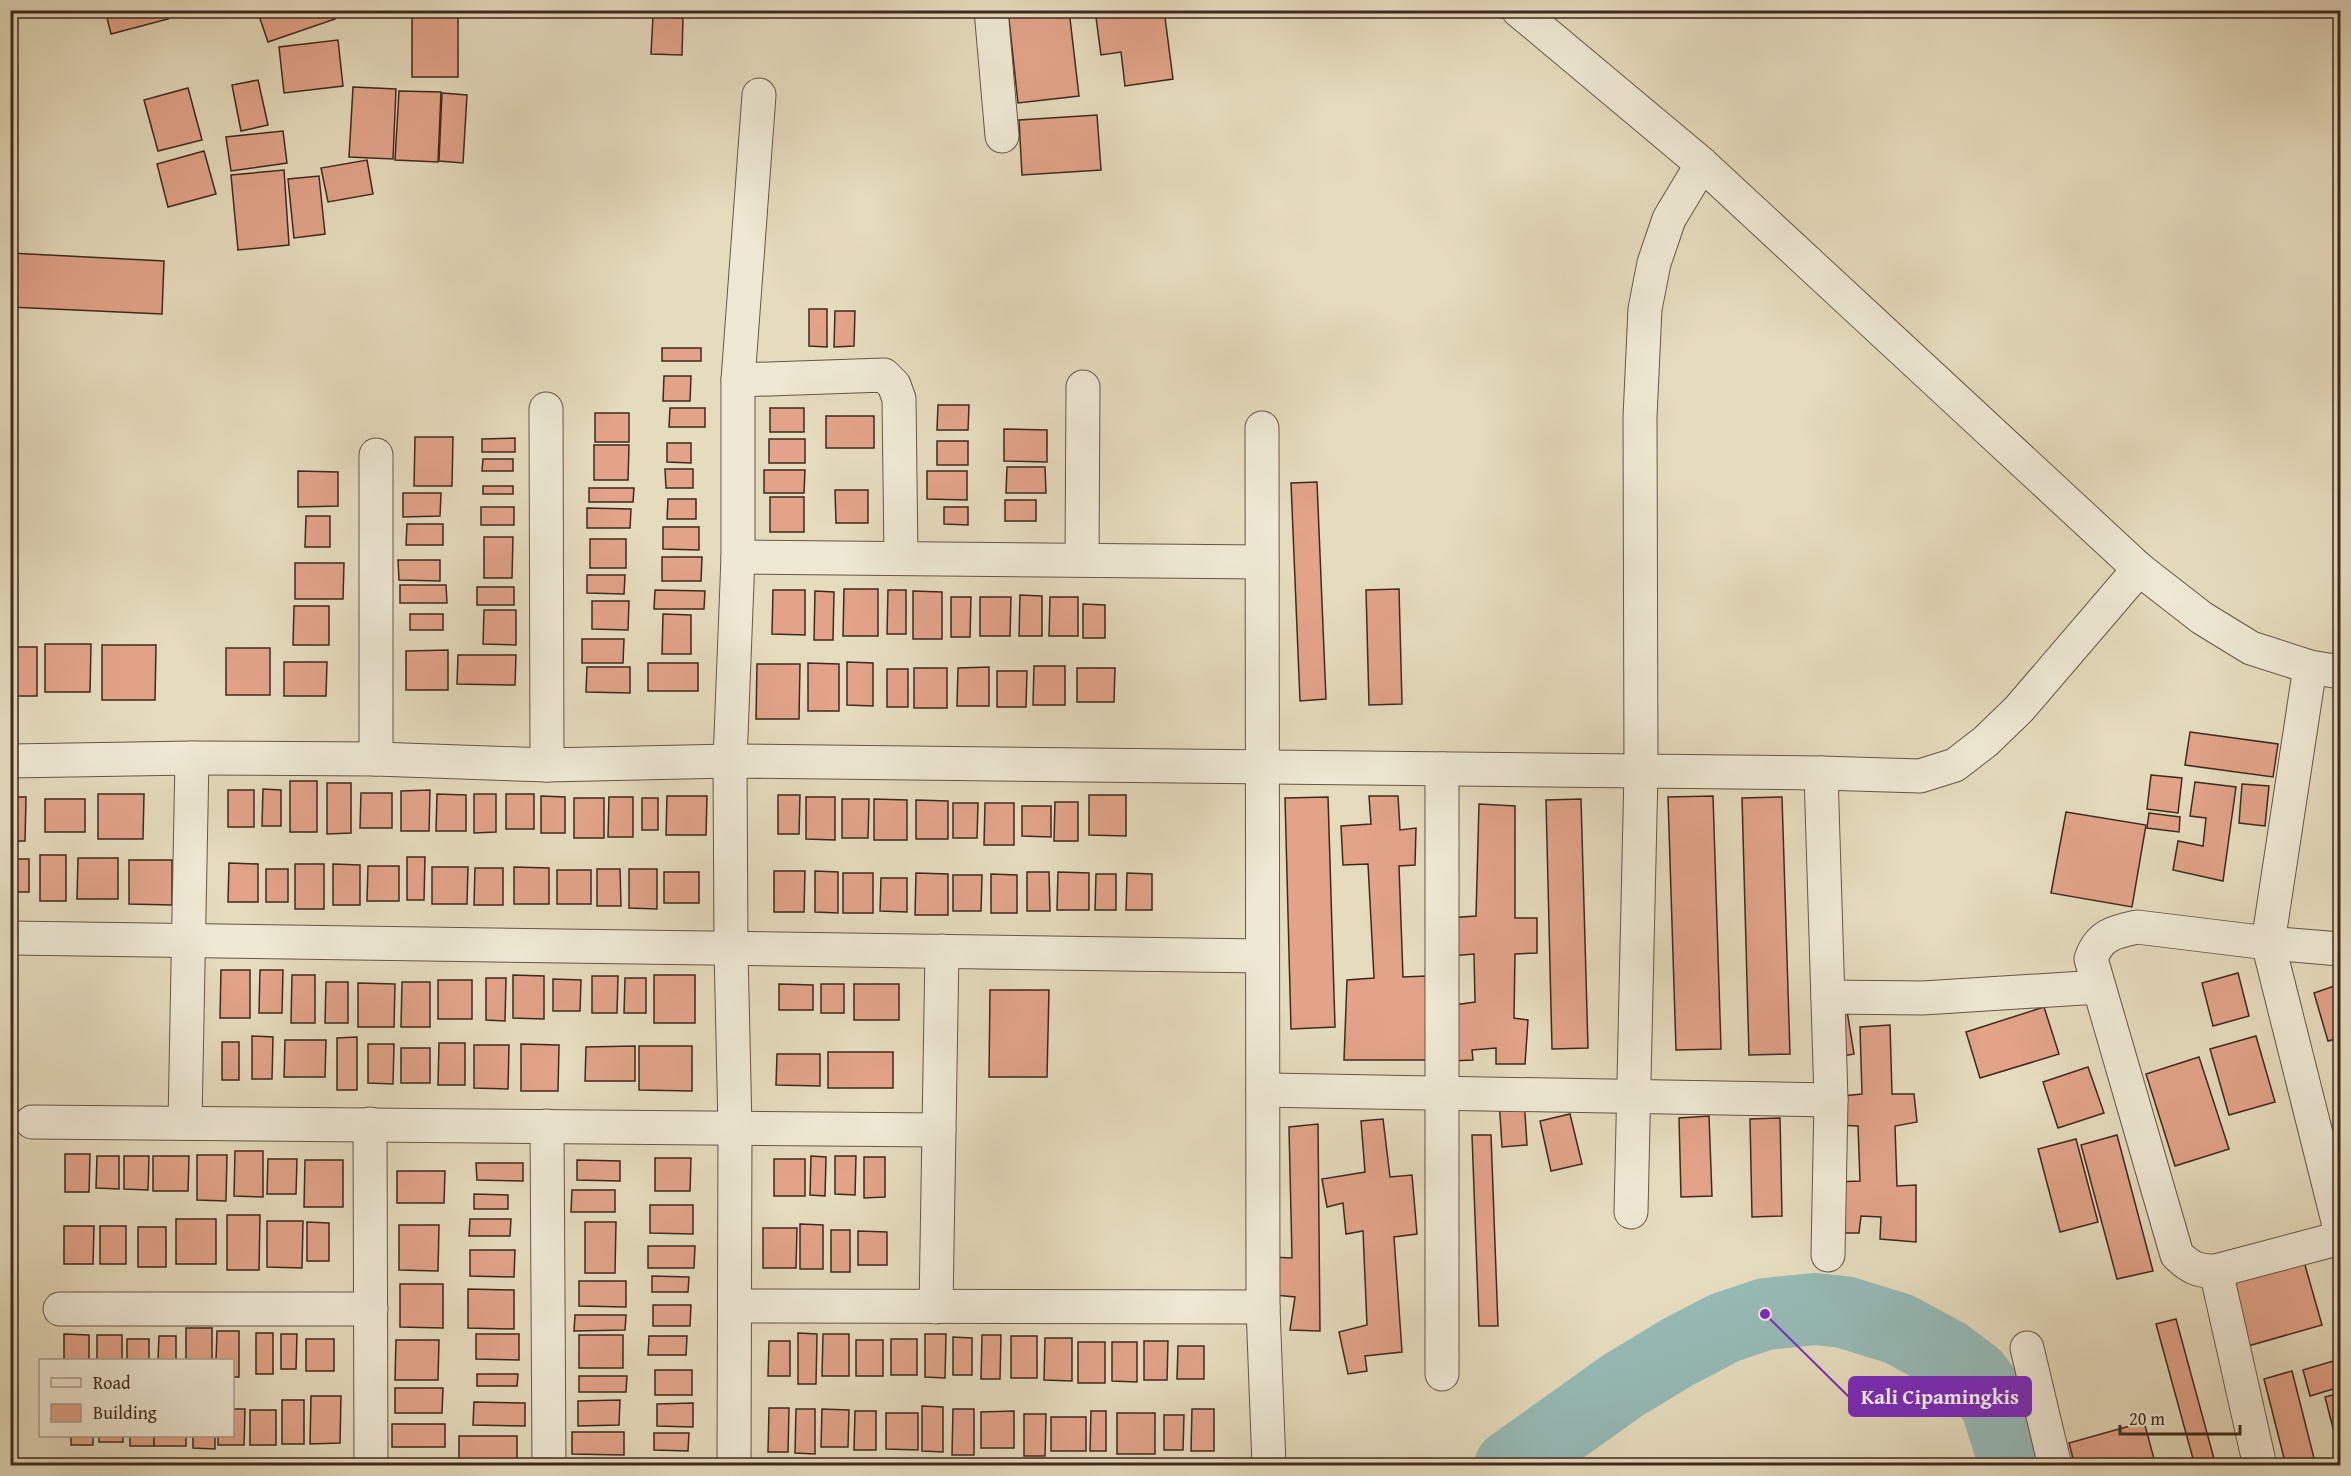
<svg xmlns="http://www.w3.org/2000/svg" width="2351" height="1476" font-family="'Gentium Book Plus',serif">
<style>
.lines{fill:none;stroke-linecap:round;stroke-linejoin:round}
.river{stroke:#96bab6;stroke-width:72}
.building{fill:#e2a389;stroke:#3f2a1e;stroke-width:1.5}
.minor-casing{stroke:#685646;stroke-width:35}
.minor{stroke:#eee8d4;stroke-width:33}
.leader{fill:none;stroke:#7b2cbf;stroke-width:2}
.callout-dot{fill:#7b2cbf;stroke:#eee8d4;stroke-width:2}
.callout{fill:#7b2cbf;stroke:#7b2cbf;stroke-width:2}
.callout-label{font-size:21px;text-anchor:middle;font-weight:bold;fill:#fff}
</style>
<rect width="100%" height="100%" fill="#e5dbbd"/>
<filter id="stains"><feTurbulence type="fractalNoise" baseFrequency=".00333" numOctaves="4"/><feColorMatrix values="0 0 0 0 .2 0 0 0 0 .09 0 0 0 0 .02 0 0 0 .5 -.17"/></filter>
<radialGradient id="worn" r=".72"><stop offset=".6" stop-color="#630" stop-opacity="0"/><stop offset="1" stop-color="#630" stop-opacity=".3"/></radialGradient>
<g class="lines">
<path class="river" d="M1510 1466 1622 1386 1678 1352 1724 1328 1765 1314 1815 1309 1844 1312 1899 1329 1947 1355 1975 1376 1996 1404 2016 1466"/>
</g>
<g class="building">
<path d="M105 10H166L168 19 111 34Z"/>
<path d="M257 10H332L335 19 268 42Z"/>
<rect x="412" y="10" width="46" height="67"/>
<path d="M1008 10H1069L1079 96 1018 103Z"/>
<path d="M1095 10H1164L1173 79 1125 86 1121 52 1101 55Z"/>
<path d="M653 16 683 18 682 55 651 54Z"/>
<path d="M338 40 343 86 284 93 279 47Z"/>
<path d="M258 80 268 125 241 131 232 85Z"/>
<path d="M353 87 396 89 393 159 349 157Z"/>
<path d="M188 88 202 140 158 151 144 100Z"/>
<path d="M399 91 441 92 438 162 395 160Z"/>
<path d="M442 93 467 95 463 163 439 161Z"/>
<path d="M1097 115 1101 170 1022 175 1019 120Z"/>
<path d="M283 131 287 163 231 171 226 137Z"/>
<path d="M204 151 216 194 168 207 157 164Z"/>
<path d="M367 160 373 194 328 202 321 168Z"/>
<path d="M284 170 289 245 238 250 231 175Z"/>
<path d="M319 176 325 234 294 238 288 179Z"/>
<path d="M10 253 164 261 162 314 10 307Z"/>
<path d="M809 309H827V347L809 346Z"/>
<path d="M835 311H855L854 346 834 347Z"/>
<rect x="662" y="348" width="39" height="13"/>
<path d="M664 376H691L690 401H663Z"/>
<path d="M938 405H969L968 430H937Z"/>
<path d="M670 408H705V427H669Z"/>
<rect x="770" y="408" width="34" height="24"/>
<rect x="595" y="413" width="34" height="29"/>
<rect x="826" y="416" width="48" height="32"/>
<path d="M1004 429 1047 430V462L1004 461Z"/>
<path d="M415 437H453L452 486H414Z"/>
<path d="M515 438V452H482V439Z"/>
<rect x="769" y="439" width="36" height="24"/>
<rect x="937" y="441" width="31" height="24"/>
<path d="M667 443H691V463L667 462Z"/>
<path d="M594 445H629L628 480H594Z"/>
<path d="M483 459H513V471H482Z"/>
<path d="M1007 467H1045L1046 493H1006Z"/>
<path d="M665 469H693V488H666Z"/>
<path d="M764 470H805L804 493H764Z"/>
<path d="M298 471 338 472V506L298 507Z"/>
<path d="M927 471H967V500L927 499Z"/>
<path d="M1317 482 1326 699 1300 701 1291 483Z"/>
<rect x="483" y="486" width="30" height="8"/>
<path d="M589 488H634L633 502H589Z"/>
<path d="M835 490H868V523H836Z"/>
<path d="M403 493H441L440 516 403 517Z"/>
<rect x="770" y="497" width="34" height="35"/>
<path d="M668 499H696V519H667Z"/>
<rect x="1005" y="500" width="31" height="21"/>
<rect x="481" y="507" width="33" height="18"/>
<path d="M944 507H968V525L944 524Z"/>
<path d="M587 508 631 509 630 528H587Z"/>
<path d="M306 516H330V547H305Z"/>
<path d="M407 524H443V545H406Z"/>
<path d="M663 527H699V550L663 549Z"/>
<path d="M484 537H513L512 578H484Z"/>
<rect x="590" y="539" width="36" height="29"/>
<path d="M662 557H702L701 581H662Z"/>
<path d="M398 560H440V581L399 580Z"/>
<path d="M295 563H344L343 599H295Z"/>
<path d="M587 575H625L624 594 587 593Z"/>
<path d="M400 585H446L447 603H400Z"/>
<rect x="477" y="587" width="37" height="18"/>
<path d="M844 589H878V636H843Z"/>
<path d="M1399 589 1402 704 1369 705 1366 590Z"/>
<path d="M655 590 705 591 704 609H654Z"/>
<path d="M773 590H805V635L772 634Z"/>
<path d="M888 590H906V634H887Z"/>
<path d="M815 591 834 592 833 640H814Z"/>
<path d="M913 591 942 592V639H913Z"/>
<path d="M1020 595 1042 596V636H1019Z"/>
<path d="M951 597H971L970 637H951Z"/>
<path d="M980 597H1011L1010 636H980Z"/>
<path d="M1050 597H1078V636H1049Z"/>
<path d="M592 601H629L628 630 592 629Z"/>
<path d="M1083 604 1105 605V638H1083Z"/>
<path d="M294 606H329V645H293Z"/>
<path d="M484 610H516V645L483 644Z"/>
<rect x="410" y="614" width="33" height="16"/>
<path d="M663 614 691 615V654H662Z"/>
<path d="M582 639H624L623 663H582Z"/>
<path d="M45 644H91L90 692H45Z"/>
<path d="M102 645H156L155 700H102Z"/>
<rect x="10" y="647" width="27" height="49"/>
<rect x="226" y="648" width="44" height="47"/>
<path d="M448 650V690H406V651Z"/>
<path d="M458 655H516L515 685 457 684Z"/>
<path d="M284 662H327L326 696H284Z"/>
<path d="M847 662 873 663V706L847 705Z"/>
<rect x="648" y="663" width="50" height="28"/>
<path d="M808 663 839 664V711H808Z"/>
<path d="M757 664H800L799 719H756Z"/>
<path d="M1034 666H1065V705H1033Z"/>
<path d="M587 667H630V693L586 692Z"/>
<path d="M989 667V706H957L958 668Z"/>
<rect x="914" y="668" width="33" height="40"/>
<path d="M1077 668H1115L1114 702H1077Z"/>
<rect x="887" y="669" width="21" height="38"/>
<path d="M997 671H1027L1026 707H997Z"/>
<path d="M2190 732 2278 744 2273 777 2185 765Z"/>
<path d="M2151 775 2182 778 2178 813 2147 809Z"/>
<rect x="290" y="781" width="27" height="51"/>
<path d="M2195 782 2236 787 2223 881 2173 870 2178 841 2203 846 2206 818 2190 816Z"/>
<path d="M327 783H351V833L327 834Z"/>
<path d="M2242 784 2269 786 2265 826 2239 823Z"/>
<path d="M263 789 281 790V826H262Z"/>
<rect x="228" y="790" width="26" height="37"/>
<path d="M430 790 429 831H401V791Z"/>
<path d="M361 793H392V828H360Z"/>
<path d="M98 794H144L143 839H98Z"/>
<path d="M437 794 466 795V831H436Z"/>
<path d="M474 794H496V832L474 833Z"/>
<rect x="506" y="794" width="28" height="35"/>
<path d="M778 795H800L799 834H778Z"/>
<path d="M1089 795H1126V836L1089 835Z"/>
<path d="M541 796 565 797V833H541Z"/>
<path d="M667 796H707L706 835H666Z"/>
<path d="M1369 796H1398L1400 830 1416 828 1415 865 1399 866 1403 977 1426 976 1427 1060H1344L1347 980 1374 978 1368 864 1343 865 1341 826 1371 824Z"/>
<path d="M1713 796 1721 1049 1676 1050 1668 797Z"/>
<path d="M10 797H26L25 841H10Z"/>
<path d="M609 797H633V837H608Z"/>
<path d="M806 797H835V840L806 839Z"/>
<path d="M1328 797 1335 1027 1291 1029 1285 798Z"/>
<path d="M1782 797 1790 1054 1749 1055 1742 798Z"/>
<rect x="574" y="798" width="30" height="40"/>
<rect x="642" y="798" width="16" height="32"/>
<rect x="45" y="799" width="40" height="33"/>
<path d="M842 799H869L868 838H842Z"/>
<path d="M874 799 907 800V840H874Z"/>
<path d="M1581 799 1588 1048 1552 1049 1546 800Z"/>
<path d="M916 800 948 801V839H916Z"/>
<path d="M1055 802H1078V841H1054Z"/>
<path d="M953 803H978L977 838H953Z"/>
<path d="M985 803H1014V845H984Z"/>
<path d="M1479 804 1515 806V918H1537V953L1515 954 1514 1018 1528 1020 1525 1064H1496V1048L1472 1050 1473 1060 1450 1061 1447 1006 1475 1002 1474 954 1450 956 1447 918 1476 916Z"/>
<path d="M1022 806H1051V837L1022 836Z"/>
<path d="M2066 812 2146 825 2132 907 2051 893Z"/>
<path d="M2149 813 2180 817 2179 832 2147 828Z"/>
<rect x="40" y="855" width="26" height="46"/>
<path d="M407 857H425L424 900H407Z"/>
<path d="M78 858H118V899H77Z"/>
<rect x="10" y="859" width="19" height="33"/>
<path d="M129 860H172V905L129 904Z"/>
<path d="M229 863 258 864V902H228Z"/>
<rect x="295" y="864" width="29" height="45"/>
<path d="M333 864 360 865V905H333Z"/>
<path d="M368 866H399V901H367Z"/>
<path d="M432 867H468L467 904H432Z"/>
<path d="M514 867 549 868V904H514Z"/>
<path d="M475 868H503V905H474Z"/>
<rect x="266" y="869" width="22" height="33"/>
<path d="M597 869H620L621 906H597Z"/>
<path d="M629 869H657V909L629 908Z"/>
<rect x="557" y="870" width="34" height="34"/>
<path d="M774 871H805L804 912H774Z"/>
<path d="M815 871 838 872V913L815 912Z"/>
<rect x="664" y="872" width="35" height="31"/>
<path d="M1027 872H1049L1050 911H1027Z"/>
<path d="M1058 872 1089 873V910H1057Z"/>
<rect x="843" y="873" width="30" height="40"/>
<path d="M916 873 948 874V915H915Z"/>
<path d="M1127 873 1152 874V910H1126Z"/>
<path d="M991 874 1017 875V913H991Z"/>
<path d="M1096 874H1116V910H1095Z"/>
<path d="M953 875H982L981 911H953Z"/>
<path d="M881 878H907V912L880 911Z"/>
<path d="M221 970H250V1018H220Z"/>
<path d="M260 970H283L282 1013H259Z"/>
<path d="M2238 973 2249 1016 2213 1026 2202 983Z"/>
<path d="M292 975H315V1023H291Z"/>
<path d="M513 975 544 976V1019L513 1018Z"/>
<rect x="654" y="975" width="41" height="48"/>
<path d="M592 976H618L617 1013H592Z"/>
<path d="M486 978H506L505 1021 486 1020Z"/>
<path d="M625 978H646V1013H624Z"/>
<path d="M553 979 581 980 580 1011H553Z"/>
<rect x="438" y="980" width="34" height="39"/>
<path d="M326 982H348V1023H325Z"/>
<path d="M402 982H430V1027H401Z"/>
<path d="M358 983 395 984 394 1027H358Z"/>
<path d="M779 984 813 985V1010H779Z"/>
<rect x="821" y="984" width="23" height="29"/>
<rect x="854" y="984" width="45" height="36"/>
<path d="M2340 984V1038L2328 1041 2314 993Z"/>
<path d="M990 990H1049L1047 1077H989Z"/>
<path d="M2044 1007 2059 1054 1980 1078 1966 1032Z"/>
<path d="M1847 1011 1854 1054 1838 1057 1831 1013Z"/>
<path d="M1890 1025 1892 1094H1914L1917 1122 1895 1126 1897 1186 1916 1185V1242L1880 1239 1881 1217 1861 1216 1859 1233H1836L1835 1182 1860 1181 1858 1126 1833 1125V1097L1862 1094 1860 1027Z"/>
<path d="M252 1036 273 1037 272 1079H252Z"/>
<path d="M2256 1036 2275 1102 2229 1115 2210 1049Z"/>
<path d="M357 1037V1090H337V1038Z"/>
<path d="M285 1040H326L325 1077H284Z"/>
<rect x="222" y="1042" width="17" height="38"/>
<path d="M439 1043H465V1085H438Z"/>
<path d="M368 1044H394L393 1084 368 1083Z"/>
<path d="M521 1044 559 1045 558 1091H521Z"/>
<path d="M474 1045H509L508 1089 474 1088Z"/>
<path d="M635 1046V1081H585L586 1047Z"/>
<path d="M639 1046H692V1091L639 1090Z"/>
<rect x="401" y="1048" width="29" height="35"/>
<rect x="828" y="1052" width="65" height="36"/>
<path d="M777 1054H820V1086L776 1085Z"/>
<path d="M2199 1057 2229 1149 2175 1166 2146 1074Z"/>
<path d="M2088 1067 2104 1113 2058 1128 2043 1082Z"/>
<path d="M1524 1098 1527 1145 1502 1147 1499 1099Z"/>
<path d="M1570 1114 1582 1164 1551 1171 1540 1121Z"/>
<path d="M1709 1116 1712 1196 1681 1197 1679 1118Z"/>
<path d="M1780 1118 1782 1216 1752 1217 1750 1119Z"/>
<path d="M1383 1119 1390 1177 1412 1175 1417 1234 1394 1237 1402 1352 1365 1356 1367 1371 1348 1374 1339 1332 1367 1325 1363 1231 1346 1234 1343 1203 1327 1207 1322 1179 1365 1172 1361 1121Z"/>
<path d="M1318 1124 1320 1331 1290 1330 1295 1297 1264 1294 1271 1257 1292 1258 1289 1127Z"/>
<path d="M1472 1135H1491L1498 1326H1479Z"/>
<path d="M2117 1135 2153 1271 2117 1279 2081 1145Z"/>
<path d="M2076 1139 2098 1222 2060 1232 2038 1149Z"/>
<path d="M235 1151H263V1197L234 1196Z"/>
<path d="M65 1154H90L89 1192H65Z"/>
<path d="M197 1155H227L226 1201 197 1200Z"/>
<path d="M97 1156H119V1189L96 1188Z"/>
<path d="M124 1156H149L148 1190 124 1189Z"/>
<path d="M153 1156H189L188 1191H153Z"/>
<path d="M811 1156 826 1157 825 1196 810 1195Z"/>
<path d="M835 1156H856L855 1195 835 1194Z"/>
<path d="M864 1157H885V1197L864 1198Z"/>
<path d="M655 1158H691L690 1191H655Z"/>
<path d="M268 1159H297L296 1194H267Z"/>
<rect x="774" y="1159" width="31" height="37"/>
<path d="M305 1160H343V1207H304Z"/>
<path d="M577 1160 620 1161V1181L577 1180Z"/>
<path d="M476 1163H523V1181L477 1180Z"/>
<path d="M397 1171H445L444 1203H397Z"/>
<path d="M572 1190H615V1212H571Z"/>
<path d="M474 1194 508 1195V1209H474Z"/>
<path d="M650 1205H693V1234L650 1233Z"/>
<path d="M227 1215H260L259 1270H227Z"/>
<rect x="176" y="1219" width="40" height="45"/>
<path d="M470 1219H511L510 1236H469Z"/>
<path d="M267 1221H303L302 1268 267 1267Z"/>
<path d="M307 1222 329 1223V1261H307Z"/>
<path d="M585 1222H616L615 1273H585Z"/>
<path d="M800 1224 823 1225V1269H800Z"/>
<path d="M399 1225H439L438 1271 399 1270Z"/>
<path d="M64 1226H94L93 1264H64Z"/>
<rect x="100" y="1226" width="26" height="38"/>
<rect x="138" y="1227" width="28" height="40"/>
<path d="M763 1228H797L796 1268H763Z"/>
<rect x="831" y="1230" width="19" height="42"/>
<path d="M858 1231 887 1232V1265H858Z"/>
<path d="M648 1246H695L694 1268H648Z"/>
<path d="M470 1250H515L514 1277 470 1276Z"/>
<path d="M2301 1251 2322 1325 2248 1346 2227 1272Z"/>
<path d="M652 1276 689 1277 688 1292H652Z"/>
<path d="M579 1281H626V1307L579 1306Z"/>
<path d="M400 1284H443V1328L400 1327Z"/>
<path d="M468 1289 514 1290V1329L468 1328Z"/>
<path d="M653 1305H691L690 1326H653Z"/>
<path d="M575 1315H626L625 1330 574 1331Z"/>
<path d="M2176 1319 2216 1466H2195L2156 1324Z"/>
<rect x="186" y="1328" width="26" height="32"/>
<path d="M217 1331H239V1377H232V1360H216Z"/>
<rect x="256" y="1333" width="17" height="41"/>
<path d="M798 1333 817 1334 816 1384H798Z"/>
<path d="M64 1334 89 1335V1360H64Z"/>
<path d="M281 1334H297L296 1369H281Z"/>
<path d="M476 1334H519V1360L476 1359Z"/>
<path d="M823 1334H849V1376H822Z"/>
<path d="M925 1334H946L945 1378 925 1377Z"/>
<rect x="97" y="1335" width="25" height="25"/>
<rect x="579" y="1335" width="44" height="33"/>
<path d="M982 1335H1001L1000 1379H981Z"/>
<path d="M159 1336H176V1360H158Z"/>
<path d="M649 1336H687L686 1355H648Z"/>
<rect x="1011" y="1336" width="26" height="42"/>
<path d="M953 1337 972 1338V1375H953Z"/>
<path d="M1045 1338H1072V1381L1044 1380Z"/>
<rect x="127" y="1339" width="22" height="21"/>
<rect x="306" y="1339" width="28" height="32"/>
<rect x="891" y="1339" width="26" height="36"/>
<path d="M396 1340H439L438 1380H395Z"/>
<rect x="856" y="1340" width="27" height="36"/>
<path d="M769 1341H790V1376H768Z"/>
<path d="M1144 1341H1168L1167 1380H1144Z"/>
<rect x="1078" y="1342" width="27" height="41"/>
<path d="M1112 1342H1137V1382L1112 1381Z"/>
<path d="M1178 1346H1204V1379H1177Z"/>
<path d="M2340 1359V1387L2310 1396 2303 1370Z"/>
<rect x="655" y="1370" width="37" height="25"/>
<path d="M2292 1371 2316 1466H2286L2264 1379Z"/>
<path d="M477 1374H518L517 1386H477Z"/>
<path d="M579 1376H627L626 1392H579Z"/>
<path d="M395 1388H443L442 1413H395Z"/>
<path d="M2340 1393V1426L2333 1428 2325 1397Z"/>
<path d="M311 1396H341L340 1443 310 1444Z"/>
<rect x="282" y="1400" width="22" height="44"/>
<path d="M620 1400 619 1425 578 1426V1401Z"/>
<path d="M474 1402 525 1403V1426L473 1425Z"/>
<path d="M693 1403V1427L657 1426V1404Z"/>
<path d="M922 1406 943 1407V1452L922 1451Z"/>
<path d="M769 1408H789L788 1452H768Z"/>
<path d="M232 1409H245L244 1445H218V1436H232Z"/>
<path d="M796 1409H815V1454L795 1453Z"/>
<path d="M822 1409 849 1410 848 1447H821Z"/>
<path d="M953 1409H974V1455H952Z"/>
<path d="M1192 1409H1214V1451H1191Z"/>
<rect x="250" y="1410" width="26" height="35"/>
<path d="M855 1411H876V1450H854Z"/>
<path d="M1014 1411V1448H981V1412Z"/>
<path d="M1091 1411H1106V1451H1090Z"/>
<path d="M886 1413H918V1450L886 1449Z"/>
<rect x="1117" y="1413" width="38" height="41"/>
<path d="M1024 1414H1046L1045 1456H1024Z"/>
<path d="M1164 1415H1184L1183 1450H1164Z"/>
<rect x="1051" y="1417" width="35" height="34"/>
<path d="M2144 1422 2156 1466H2075L2069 1443Z"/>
<rect x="392" y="1424" width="53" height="23"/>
<path d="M572 1432H624V1455L572 1454Z"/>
<path d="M654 1433H689L688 1451 654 1450Z"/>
<rect x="71" y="1436" width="22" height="9"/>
<rect x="99" y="1436" width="24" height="6"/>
<rect x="130" y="1436" width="24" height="10"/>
<rect x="154" y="1436" width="32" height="10"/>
<path d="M193 1436H215V1449L193 1448Z"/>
<rect x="459" y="1436" width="58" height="30"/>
<rect x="581" y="1461" width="34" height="5"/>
<path d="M688 1462V1466H656V1463Z"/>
</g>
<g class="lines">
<g class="minor-casing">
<g id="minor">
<path d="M991 10 1002 136"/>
<path d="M1518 10 1702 164 2139 569 2202 618 2251 648 2310 667 2340 672"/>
<path d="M738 380 884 375 894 385 899 399 901 558"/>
<path d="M546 409 547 765"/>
<path d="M1262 428 1263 1307 1269 1466"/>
<path d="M376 455V759"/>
<path d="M738 557 1262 562"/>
<path d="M1082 560 1083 387"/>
<path d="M2310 667 2268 943 2340 1229"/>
<path d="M10 761 192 758 376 759 547 765 730 761 1821 773 1920 776 1955 765 1986 741 2019 709 2139 569"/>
<path d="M1442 769V1374"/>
<path d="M1821 773 1831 1100 1828 1255"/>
<path d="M10 938 1262 956"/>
<path d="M2340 949 2268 943 2137 927C2114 932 2099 935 2091 959L2177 1255C2190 1267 2198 1272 2216 1271L2340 1238"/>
<path d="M1828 997 1923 998 2099 987"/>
<path d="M1263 1090 1831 1100"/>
<path d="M32 1122 939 1130"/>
<path d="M185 1123 192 758"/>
<path d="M370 1124 371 1466"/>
<path d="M547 1126 549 1466"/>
<path d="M1631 1212 1641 772 1640 417 1645 309 1654 263 1669 219 1702 164"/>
<path d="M2216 1271 2260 1466"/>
<path d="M735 1306 1263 1307"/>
<path d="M936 1307 942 951"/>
<path d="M60 1309H371"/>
<path d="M2027 1348 2055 1466"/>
<path d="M734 1466 735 1128 731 949 730 761 738 557V380L759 95"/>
</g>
</g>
<use href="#minor" class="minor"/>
</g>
<path class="leader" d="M1765 1314L1849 1397"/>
<circle class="callout-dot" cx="1765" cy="1314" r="6"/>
<rect class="callout" x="1849" y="1377" width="182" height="39" rx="6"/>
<g class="callout-label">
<text x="1940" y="1404">Kali Cipamingkis</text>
</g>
<rect width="2351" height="1476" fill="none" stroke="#e5dbbd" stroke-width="36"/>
<rect x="12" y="12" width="2327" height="1452" fill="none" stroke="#3f2a1e" stroke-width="3"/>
<rect x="18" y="18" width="2315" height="1440" fill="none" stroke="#3f2a1e" stroke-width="1.5"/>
<rect x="39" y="1359" width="195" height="78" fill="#eee8d4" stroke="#a89c8b" stroke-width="1.5"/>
<rect x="51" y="1378" width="30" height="9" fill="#eee8d4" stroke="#a89c8b" stroke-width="1.5"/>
<text x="93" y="1389" font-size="18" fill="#3f2a1e">Road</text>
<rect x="51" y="1404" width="30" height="18" fill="#e2a389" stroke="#a89c8b" stroke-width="1.5"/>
<text x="93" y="1419" font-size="18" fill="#3f2a1e">Building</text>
<path d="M2120 1425v9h120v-9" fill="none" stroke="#3f2a1e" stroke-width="3"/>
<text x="2129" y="1425" font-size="18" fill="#3f2a1e" stroke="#eee8d4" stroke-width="4.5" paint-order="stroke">20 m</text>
<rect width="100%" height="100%" filter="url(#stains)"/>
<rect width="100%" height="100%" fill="url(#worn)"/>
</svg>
